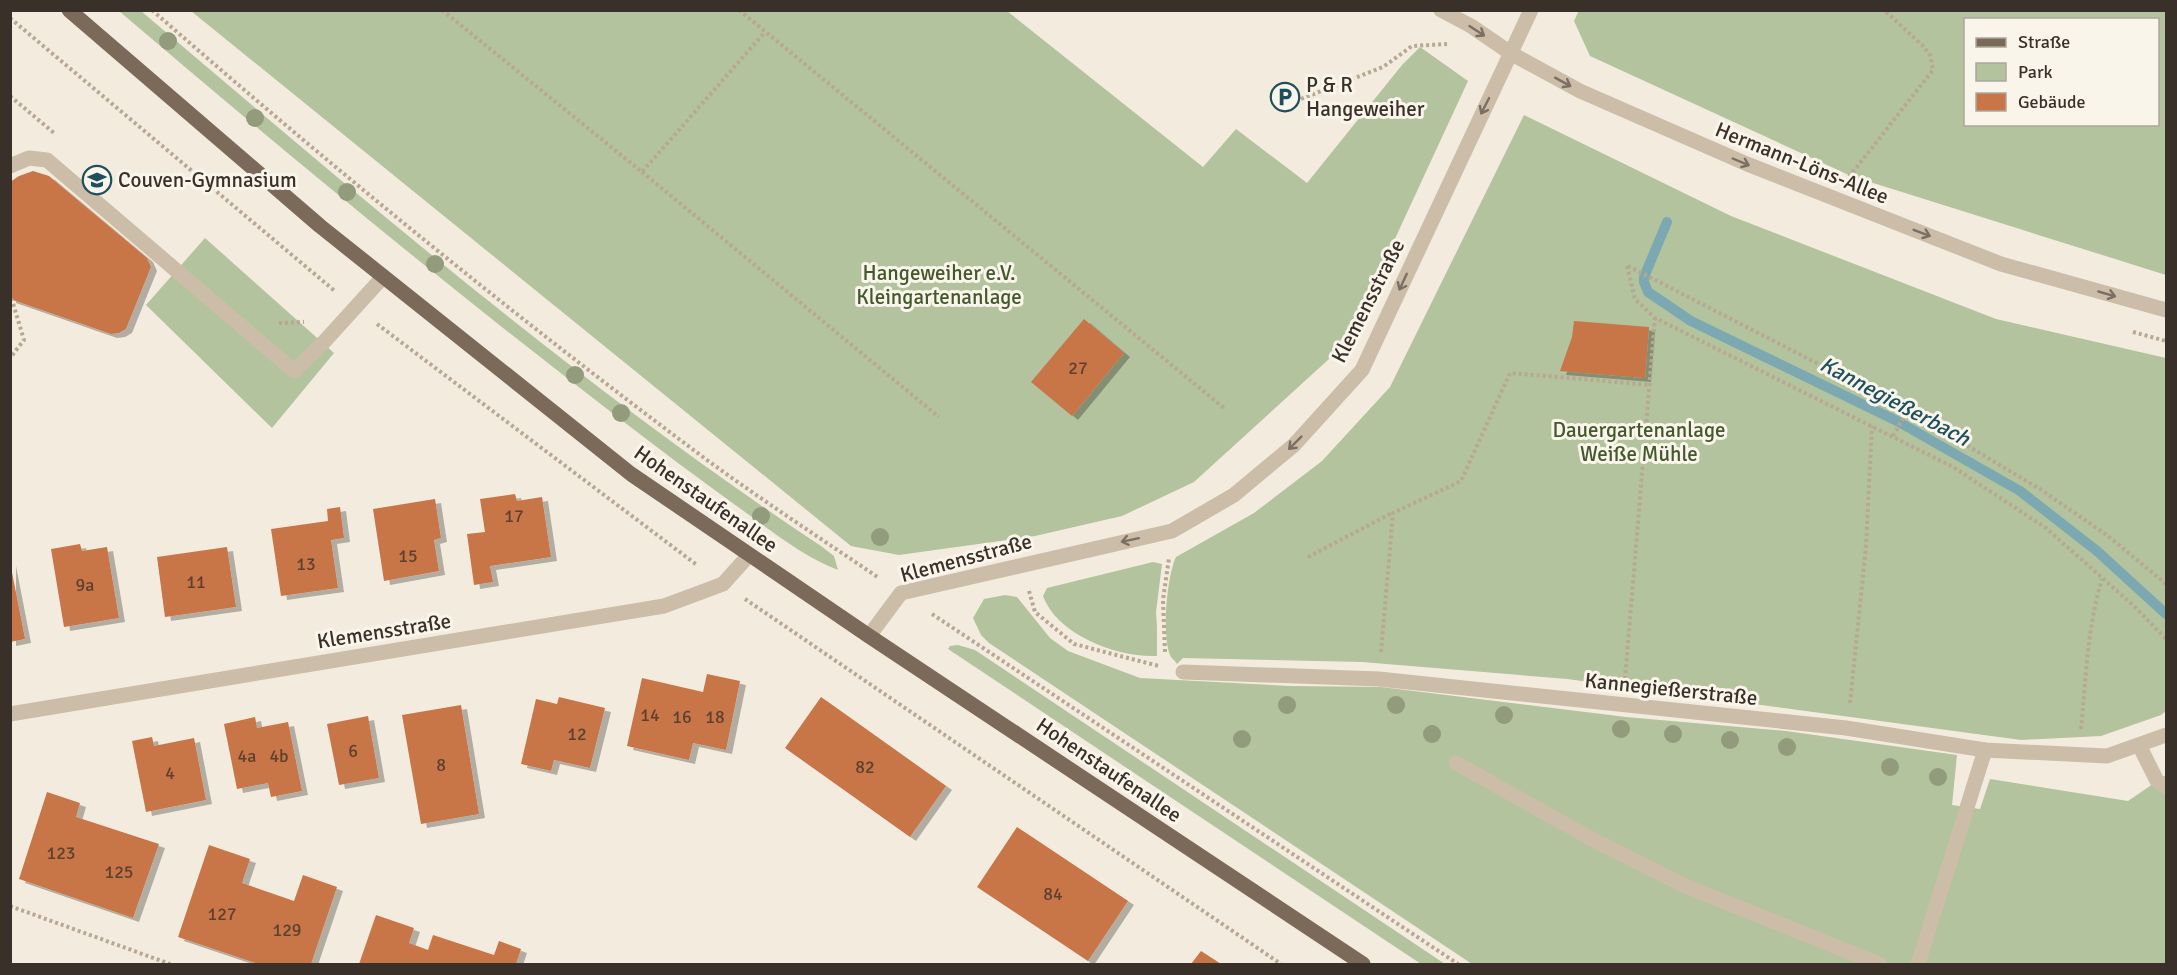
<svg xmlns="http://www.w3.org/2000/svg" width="2177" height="975" font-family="Signika,sans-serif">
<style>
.green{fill:#b2c39d;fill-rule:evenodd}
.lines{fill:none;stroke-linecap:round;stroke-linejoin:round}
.stream{stroke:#7ca9b1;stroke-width:10}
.building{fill:#c87547;filter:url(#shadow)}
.path{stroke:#b8a793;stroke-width:4;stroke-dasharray:3 3;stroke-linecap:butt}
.minor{stroke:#ccbda9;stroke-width:15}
.major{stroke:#7b695a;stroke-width:15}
.tree{fill:#929b7c}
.oneway{stroke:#7b6f63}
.labels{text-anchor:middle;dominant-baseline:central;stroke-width:6;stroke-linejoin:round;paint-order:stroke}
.number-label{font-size:18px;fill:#5d4130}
.poi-label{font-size:21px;fill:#393029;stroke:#faf5eb;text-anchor:start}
.street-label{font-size:21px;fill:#393029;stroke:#faf5eb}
.park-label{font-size:21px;fill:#43582c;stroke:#faf5eb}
.water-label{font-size:22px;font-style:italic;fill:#1d505c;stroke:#faf5eb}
</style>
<defs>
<filter id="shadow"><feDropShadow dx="6" dy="4" stdDeviation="0" flood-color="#0004"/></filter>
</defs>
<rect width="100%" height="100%" fill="#f3ecde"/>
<g class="green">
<path d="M1579 10 2166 11V275L1851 176 1590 56 1574 21ZM1966 20H2158V124H1966Z"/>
<path d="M119 11H141C360 197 581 387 821 546L834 556 838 570C802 556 769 529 738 507 698 478 659 449 620 419 449 288 283 151 119 11Z"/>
<path d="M191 11H1007L1203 167 1236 129 1307 183 1402 65 1420 47 1468 81 1368 297 1329 359 1194 482 1122 516 1035 536 899 555 851 546Z"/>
<path d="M1524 115 1731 216 1996 319 2166 358V711L2161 715 2101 736 2021 740 1567 679 1362 662 1183 658 1177 664C1177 663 1171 657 1171 657 1161 639 1167 575 1176 557L1254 513 1322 461 1390 387Z"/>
<path d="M205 238 334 353 272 428 146 305Z"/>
<path d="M1153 562 1162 564 1156 612 1157 627V656C1118 658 1057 635 1043 596L1047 588Z"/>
<path d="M1005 595 1017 597 1050 638 1068 651 1140 678 1290 686 1381 687 1626 717 1786 731 1957 755 1952 805 1980 809 1990 779 2128 801 2166 775V964H1472L989 643 981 635 973 618 984 599Z"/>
<path d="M958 645 975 650 1445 964H1421L948 649 950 646Z"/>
</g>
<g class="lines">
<path class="stream" d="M1667 222 1644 277V282L1648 292 1691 321 1897 421 2020 491 2097 551 2166 614"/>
</g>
<g class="building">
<path d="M33 171 49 176 147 258 151 267 126 329 119 333 111 334 10 299V182L19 176Z"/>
<path d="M1084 319 1124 353 1072 416 1031 382Z"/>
<path d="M1574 321 1649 327 1645 378 1560 371 1572 337Z"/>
<path d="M515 494 517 501 542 497 551 557 490 566 493 582 474 585 467 534 485 532 480 499Z"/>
<path d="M435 499 441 538 434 540 439 571 384 581 373 509Z"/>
<path d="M340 507 344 538 331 540 338 588 281 596 271 529 328 521 327 509Z"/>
<path d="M80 544 82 551 107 547 119 618 64 627 51 549Z"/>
<path d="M227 547 236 607 165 617 157 557Z"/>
<path d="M10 562 25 639 10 642Z"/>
<path d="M707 674 740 681 726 750 693 743 689 760 627 746 642 678 703 692Z"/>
<path d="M559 697 605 708 590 768 554 760 551 771 521 764 536 699 557 704Z"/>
<path d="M821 697 946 786 910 837 785 748Z"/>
<path d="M461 705 479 814 421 824 402 715Z"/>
<path d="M368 716 379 778 339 785 327 724Z"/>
<path d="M255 717 257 728 288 722 302 791 271 797 268 783 237 789 224 724Z"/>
<path d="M152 737 154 746 194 738 206 800 146 812 132 741Z"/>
<path d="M47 792 80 803 76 817 159 844 133 918 19 879Z"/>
<path d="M1017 827 1128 901 1088 961 977 887Z"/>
<path d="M209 845 250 859 242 883 294 901 303 875 337 887 311 964H258L178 937Z"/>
<path d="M376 915 414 928 409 943 428 950 433 935 494 955 499 941 521 949 516 964H359Z"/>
<path d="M1201 951 1221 964H1191Z"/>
</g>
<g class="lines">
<g class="path">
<path d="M152 10C330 166 514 316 703 457 760 499 820 538 879 578"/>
<path d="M442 10 642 172 765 32"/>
<path d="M739 10 1224 408"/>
<path d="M10 18 336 292"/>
<path d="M10 96 54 133"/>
<path d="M1301 99 1383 67 1412 46 1447 44"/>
<path d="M642 172 939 417"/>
<path d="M1849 177 1933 70 1930 55 1922 45 1884 10"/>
<path d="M1627 266 1635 299 1655 318 1953 467 2046 528 2135 607 2166 639"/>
<path d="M1628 266 1908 410 2043 491 2108 536 2166 584"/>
<path d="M10 300H12L24 340 10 358"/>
<path d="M279 323 304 322"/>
<path d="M377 324 697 565"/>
<path d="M2133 332 2166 341"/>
<path d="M1893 436 1908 410"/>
<path d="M1308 557 1392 513"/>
<path d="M1029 591 1035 612 1074 644 1159 666"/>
<path d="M745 599 1281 964"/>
<path d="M932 614 1458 964"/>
<path d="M1165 652 1163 600 1169 558"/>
<path d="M1381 652 1393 513 1461 481 1510 373 1651 385"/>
<path d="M1625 679 1655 318"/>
<path d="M1850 703 1866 546 1872 426"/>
<path d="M2081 729C2086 679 2087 627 2102 579"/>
<path d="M10 906 170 964"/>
</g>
<g class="minor">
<path d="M1441 10 1471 26 1512 54 1580 91 1747 164 2001 264 2166 310"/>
<path d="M10 166 29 158 47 160 294 371 323 343 383 277"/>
<path d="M869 636 901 593 1172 531 1234 495 1294 445 1362 370 1531 10"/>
<path d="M1183 672 1379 679 1846 728 1985 750 2107 756 2166 735"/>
<path d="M10 714 664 606 723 584 749 555"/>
<path d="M2139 745 2157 781 2166 787"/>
<path d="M1456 763 1588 837 1683 885 1879 964"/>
<path d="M1918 964 1985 750"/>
</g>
<path class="major" d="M69 10 320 226 631 474 869 636 1363 964"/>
</g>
<g class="tree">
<circle cx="168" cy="41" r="9"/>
<circle cx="255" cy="118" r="9"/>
<circle cx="347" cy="192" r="9"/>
<circle cx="435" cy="264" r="9"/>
<circle cx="575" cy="375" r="9"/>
<circle cx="621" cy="413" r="9"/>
<circle cx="761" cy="516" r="9"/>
<circle cx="880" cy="537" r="9"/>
<circle cx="1287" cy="705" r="9"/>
<circle cx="1396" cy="705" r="9"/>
<circle cx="1504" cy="715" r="9"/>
<circle cx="1621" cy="729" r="9"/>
<circle cx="1432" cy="734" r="9"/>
<circle cx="1673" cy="734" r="9"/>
<circle cx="1242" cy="739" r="9"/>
<circle cx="1730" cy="740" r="9"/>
<circle cx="1787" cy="747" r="9"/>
<circle cx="1890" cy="767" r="9"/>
<circle cx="1938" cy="777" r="9"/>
</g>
<defs><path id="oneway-shaft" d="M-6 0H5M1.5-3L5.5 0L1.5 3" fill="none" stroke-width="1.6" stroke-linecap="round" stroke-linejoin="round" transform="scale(1.5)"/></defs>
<g class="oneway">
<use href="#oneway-shaft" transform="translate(1477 31) rotate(33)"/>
<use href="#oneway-shaft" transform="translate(1563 82) rotate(29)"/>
<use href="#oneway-shaft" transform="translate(1485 106) rotate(117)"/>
<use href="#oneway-shaft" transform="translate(1741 162) rotate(23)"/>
<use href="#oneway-shaft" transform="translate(1922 233) rotate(21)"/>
<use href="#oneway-shaft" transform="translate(1403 282) rotate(115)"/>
<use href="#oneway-shaft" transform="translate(2107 294) rotate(16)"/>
<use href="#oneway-shaft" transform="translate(1295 443) rotate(135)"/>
<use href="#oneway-shaft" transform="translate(1130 540) rotate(168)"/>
</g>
<defs>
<g id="parking-ring" transform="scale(1.5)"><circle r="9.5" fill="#faf5eb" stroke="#1d505c" stroke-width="1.5"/><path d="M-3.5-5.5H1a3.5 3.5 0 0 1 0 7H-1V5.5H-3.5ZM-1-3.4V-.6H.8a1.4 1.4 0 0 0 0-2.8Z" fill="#1d505c"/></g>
<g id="school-ring" transform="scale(1.5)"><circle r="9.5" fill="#faf5eb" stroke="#1d505c" stroke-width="1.5"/><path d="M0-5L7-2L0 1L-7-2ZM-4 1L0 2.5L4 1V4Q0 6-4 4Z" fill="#1d505c"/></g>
</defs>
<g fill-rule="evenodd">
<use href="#parking-ring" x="1285" y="97"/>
<use href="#school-ring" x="97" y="180"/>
</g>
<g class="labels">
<g class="number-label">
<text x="1078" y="368">27</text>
<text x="514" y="516">17</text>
<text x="408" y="556">15</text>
<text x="306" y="564">13</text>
<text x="196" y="582">11</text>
<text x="85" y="585">9a</text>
<text x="650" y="715">14</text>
<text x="682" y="717">16</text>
<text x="715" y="717">18</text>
<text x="577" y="734">12</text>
<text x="353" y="751">6</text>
<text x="247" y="756">4a</text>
<text x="279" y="756">4b</text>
<text x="441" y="765">8</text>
<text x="865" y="767">82</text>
<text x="170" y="773">4</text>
<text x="61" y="853">123</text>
<text x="119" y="872">125</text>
<text x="1053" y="894">84</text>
<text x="222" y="914">127</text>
<text x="287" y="930">129</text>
</g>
<g class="poi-label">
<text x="1306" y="85">P &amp; R<tspan x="1306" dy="24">Hangeweiher</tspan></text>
<text x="118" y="180">Couven-Gymnasium</text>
</g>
<g class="street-label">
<text transform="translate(1802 163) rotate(22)">Hermann-Löns-Allee</text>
<text transform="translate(1368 301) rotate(-63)">Klemensstraße</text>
<text transform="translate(706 499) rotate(35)">Hohenstaufenallee</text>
<text transform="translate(966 558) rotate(-15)">Klemensstraße</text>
<text transform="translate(384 631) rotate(-9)">Klemensstraße</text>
<text transform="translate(1671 689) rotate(6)">Kannegießerstraße</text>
<text transform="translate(1109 770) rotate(34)">Hohenstaufenallee</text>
</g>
<g class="park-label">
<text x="939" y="273">Hangeweiher e.V.<tspan x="939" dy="24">Kleingartenanlage</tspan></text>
<text x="1639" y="430">Dauergartenanlage<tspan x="1639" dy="24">Weiße Mühle</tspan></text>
</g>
<g class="water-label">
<text transform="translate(1895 401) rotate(28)">Kannegießerbach</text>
</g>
</g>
<rect width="2177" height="975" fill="none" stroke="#393029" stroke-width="24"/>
<rect x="1964" y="18" width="195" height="108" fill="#faf5eb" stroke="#ada69d" stroke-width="1.5"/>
<rect x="1976" y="38" width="30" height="9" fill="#7b695a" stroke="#ada69d" stroke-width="1.5"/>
<text x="2018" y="48" font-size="18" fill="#393029">Straße</text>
<rect x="1976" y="63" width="30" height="18" fill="#b2c39d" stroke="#ada69d" stroke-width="1.5"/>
<text x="2018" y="78" font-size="18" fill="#393029">Park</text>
<rect x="1976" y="93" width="30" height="18" fill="#c87547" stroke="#ada69d" stroke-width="1.5"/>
<text x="2018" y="108" font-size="18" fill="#393029">Gebäude</text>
</svg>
